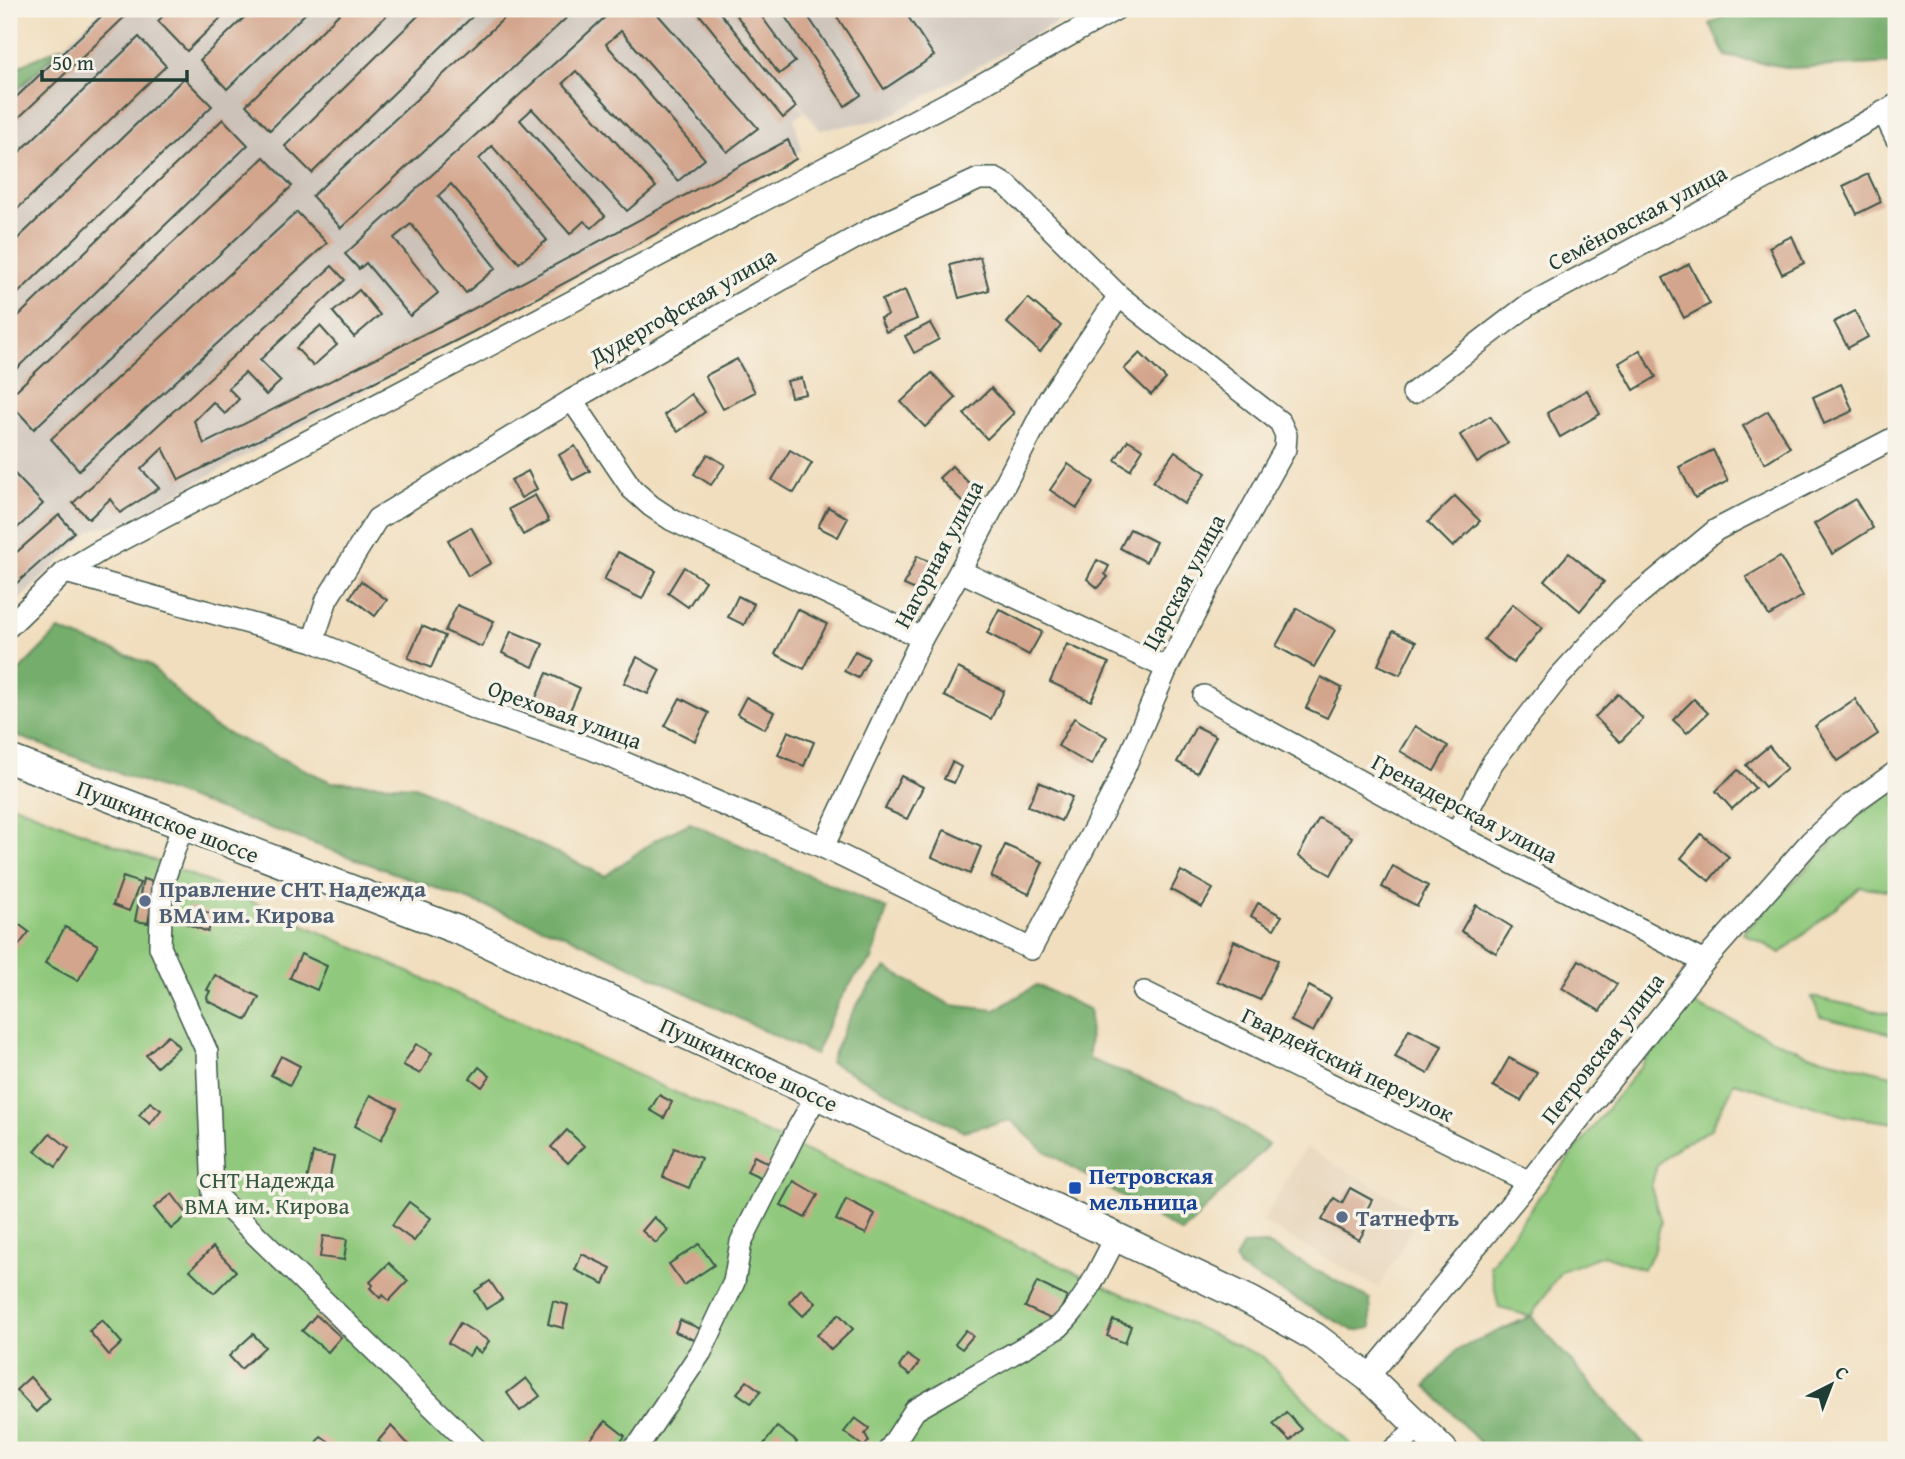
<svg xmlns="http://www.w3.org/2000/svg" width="1905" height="1459" font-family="'Gentium Book Plus',serif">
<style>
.built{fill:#e5d1b6}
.industrial{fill:#ccc2b9}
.green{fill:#90c97d;stroke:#588358;stroke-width:2}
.forest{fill:#74ad6c;stroke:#4a7550;stroke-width:2}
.building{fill:#d3a58c}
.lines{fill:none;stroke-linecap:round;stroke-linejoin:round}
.minor-casing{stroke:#3e5549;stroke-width:24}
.secondary-casing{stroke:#3e5549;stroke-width:31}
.minor{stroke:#fff;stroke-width:21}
.secondary{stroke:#fff;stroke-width:28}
.service-dot{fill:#5c6f8a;stroke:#f7f3e8;stroke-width:2.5}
.transit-dot{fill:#1a4fb4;stroke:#f7f3e8;stroke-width:2.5}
.labels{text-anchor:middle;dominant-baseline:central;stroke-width:7;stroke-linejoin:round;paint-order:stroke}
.street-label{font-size:23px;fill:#1f3d34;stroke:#f7f3e8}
.service-label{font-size:23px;font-weight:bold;fill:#4e5e75;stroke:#f7f3e8;text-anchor:start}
.transit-label{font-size:23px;font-weight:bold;fill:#164399;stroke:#f7f3e8;text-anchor:start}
.park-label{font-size:23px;fill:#365943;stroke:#f7f3e8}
</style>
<rect width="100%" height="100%" fill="#f7f3e8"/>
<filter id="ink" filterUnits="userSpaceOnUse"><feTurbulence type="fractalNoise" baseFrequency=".0143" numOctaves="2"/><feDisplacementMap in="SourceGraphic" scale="14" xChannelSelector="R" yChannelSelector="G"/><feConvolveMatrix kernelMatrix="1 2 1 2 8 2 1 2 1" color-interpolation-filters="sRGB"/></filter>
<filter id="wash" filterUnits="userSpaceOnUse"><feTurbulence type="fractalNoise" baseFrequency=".00686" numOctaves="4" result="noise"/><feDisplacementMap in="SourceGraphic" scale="28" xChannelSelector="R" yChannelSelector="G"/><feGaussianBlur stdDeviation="1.57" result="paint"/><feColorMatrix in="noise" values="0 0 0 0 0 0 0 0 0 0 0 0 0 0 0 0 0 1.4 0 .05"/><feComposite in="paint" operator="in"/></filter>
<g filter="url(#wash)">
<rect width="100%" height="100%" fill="#f1debe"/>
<path class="built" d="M1305 1147 1421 1212 1379 1288 1262 1222Z"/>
<g class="industrial">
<path d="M102 9H723L804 112 794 118 802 150 125 522 91 530 9 610V98Z"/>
<path d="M724 9H1081L885 119 820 130Z"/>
</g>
<g class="green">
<path d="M1896 791V891L1860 887 1781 953 1743 933 1862 812Z"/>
<path d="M9 803 211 883 1263 1357 1356 1450H9Z"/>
<path d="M1812 997 1896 1015V1035L1820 1017Z"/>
<path d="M1690 1003 1807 1054 1896 1076V1123L1845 1116 1734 1082 1710 1130 1680 1145 1657 1165 1651 1187 1661 1222 1653 1253 1643 1269 1603 1255 1561 1271 1531 1316 1499 1308 1490 1266 1541 1194Z"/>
</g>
<g class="forest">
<path d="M1737 9H1896V63L1791 68 1725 56 1710 24Z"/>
<path d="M63 46 9 98V71Z"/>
<path d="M59 630 148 663 212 726 331 782 415 786 605 876 655 840 690 823 887 909 872 960 855 977 838 1003 815 1055 570 937 9 733V681Z"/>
<path d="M886 968 951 1005 995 1010 1037 985 1090 1010 1089 1059 1217 1109 1268 1145 1182 1233 1042 1149 1011 1120 963 1131 830 1062C846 1024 856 999 886 968Z"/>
<path d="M1267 1244 1370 1299 1371 1328 1354 1331 1239 1268 1235 1259 1243 1245Z"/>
<path d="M1531 1316 1649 1450H1487L1426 1386 1457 1350Z"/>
</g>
<g id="blocks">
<g class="building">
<path d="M109 9H133L9 127V104Z"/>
<path d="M170 9H230L187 51 158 21Z"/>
<path d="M253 9H310L227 89 200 60Z"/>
<path d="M344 9H393L270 130 246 105Z"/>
<path d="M425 9H480L312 173 285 146Z"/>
<path d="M514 9H576L341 228 312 196Z"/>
<path d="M614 9H653L758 128 727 152 621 31 606 44 705 159 678 181 576 71 563 83 656 187 627 211 532 109 520 120 605 216 592 228 584 221 570 234 492 146 479 159 547 240 519 263 451 184 438 196 496 268 466 293 411 224 394 238 438 293 410 316 366 263 359 269 345 254Z"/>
<path d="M695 9H717L796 107 783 118Z"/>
<path d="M732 9H756L795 62 779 74Z"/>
<path d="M780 9H803L861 95 845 106Z"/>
<path d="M832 9H903L934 56 884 89Z"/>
<path d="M139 37 166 66 9 217V162Z"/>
<path d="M184 78 212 106 9 302V247Z"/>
<path d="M223 119 248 145 9 376V325Z"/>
<path d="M788 140 796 159 473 332 179 480 163 448 141 469 159 488 120 513 110 499 89 519 73 503 332 266 345 280 260 360 281 381 266 395 245 373 228 388 239 399 225 414 213 402 194 421 204 444 458 317Z"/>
<path d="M264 157 292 186 34 429 9 402V397Z"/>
<path d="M1868 174 1881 202 1857 214 1843 186Z"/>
<path d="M297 212 327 243 79 470 51 439Z"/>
<path d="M1792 236 1804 263 1782 274 1769 247Z"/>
<path d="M980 257 989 290 959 298 950 265Z"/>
<path d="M1689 264 1710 304 1684 318 1663 278Z"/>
<path d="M359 290 380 315 354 337 333 312Z"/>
<path d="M905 290 917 319 886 332 880 318 888 315 882 300Z"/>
<path d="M1028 298 1061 326 1040 352 1007 323Z"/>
<path d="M1855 311 1868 337 1848 348 1834 322Z"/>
<path d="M930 323 939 339 914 353 905 336Z"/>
<path d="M320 326 337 345 313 366 296 348Z"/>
<path d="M1640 350 1656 377 1634 390 1619 363Z"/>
<path d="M1140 353 1166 379 1151 395 1124 369Z"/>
<path d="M737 359 755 392 723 409 705 376Z"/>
<path d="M932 373 956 398 925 427 901 402Z"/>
<path d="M802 378 806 394 791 397 787 381Z"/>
<path d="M1841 384 1853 411 1824 424 1813 397Z"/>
<path d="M991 388 1014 413 987 439 964 414Z"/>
<path d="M1587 390 1600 414 1560 437 1547 413Z"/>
<path d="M691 394 705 412 678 432 664 415Z"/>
<path d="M1768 411 1790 447 1765 463 1743 426Z"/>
<path d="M1490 416 1508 443 1477 463 1460 435Z"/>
<path d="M1128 440 1143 449 1130 470 1115 460Z"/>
<path d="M575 446 590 471 573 480 559 455Z"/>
<path d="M790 450 812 463 794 493 772 480Z"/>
<path d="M1713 450 1728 481 1695 498 1679 467Z"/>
<path d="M1175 451 1206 473 1184 504 1153 482Z"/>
<path d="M708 454 725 465 711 485 694 474Z"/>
<path d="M1068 464 1094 482 1077 508 1050 490Z"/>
<path d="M952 466 979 493 966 505 939 478Z"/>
<path d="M9 468 43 504 11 534 9 531Z"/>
<path d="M528 471 537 489 521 498 511 480Z"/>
<path d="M535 495 549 521 523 535 509 509Z"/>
<path d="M1455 496 1480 521 1453 547 1428 522Z"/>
<path d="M1855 499 1873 528 1832 554 1814 524Z"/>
<path d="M828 507 848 518 838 537 818 527Z"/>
<path d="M59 515 74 532 9 590V559Z"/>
<path d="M471 527 491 563 468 576 448 540Z"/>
<path d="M1130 529 1156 542 1146 562 1120 548Z"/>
<path d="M618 552 656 571 642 599 604 580Z"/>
<path d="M1569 553 1604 582 1580 611 1545 581Z"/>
<path d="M917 556 933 563 920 592 904 585Z"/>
<path d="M1780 557 1803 596 1769 616 1746 577Z"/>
<path d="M1097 560 1109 566 1105 574 1108 577 1098 588 1087 579Z"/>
<path d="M684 567 705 581 688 607 668 593Z"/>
<path d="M361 581 387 600 375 616 350 597Z"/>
<path d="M738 596 754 604 744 625 728 617Z"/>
<path d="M1513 604 1542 628 1513 663 1484 639Z"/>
<path d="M457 605 494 621 482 647 445 631Z"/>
<path d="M1297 608 1335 630 1314 667 1276 646Z"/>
<path d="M797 609 827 624 804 669 775 654Z"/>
<path d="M999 609 1042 632 1029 655 987 633Z"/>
<path d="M422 626 445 636 431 668 408 658Z"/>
<path d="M511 631 543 644 533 667 502 653Z"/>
<path d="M1393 631 1416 642 1400 675 1378 665Z"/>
<path d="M1067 644 1109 663 1091 701 1050 682Z"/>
<path d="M855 651 869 658 858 678 844 671Z"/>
<path d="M637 657 660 670 648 694 624 683Z"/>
<path d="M958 668 1004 691 991 719 944 696Z"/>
<path d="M547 673 580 688 567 717 534 702Z"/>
<path d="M1321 677 1342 688 1327 718 1306 708Z"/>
<path d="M1618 694 1643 719 1620 742 1595 717Z"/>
<path d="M746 697 774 712 765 729 737 714Z"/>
<path d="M680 698 709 713 695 741 665 726Z"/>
<path d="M1694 699 1708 713 1687 733 1673 720Z"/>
<path d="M1855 699 1878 734 1838 761 1815 726Z"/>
<path d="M1074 718 1107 737 1091 765 1058 746Z"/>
<path d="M1196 726 1216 736 1197 773 1177 762Z"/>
<path d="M1415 726 1448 746 1434 771 1400 751Z"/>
<path d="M788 731 814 742 804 766 778 755Z"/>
<path d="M1769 746 1787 768 1765 787 1746 765Z"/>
<path d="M952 762 961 767 954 783 944 779Z"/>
<path d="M1738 770 1755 788 1732 809 1716 791Z"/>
<path d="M901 776 923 787 907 819 885 809Z"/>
<path d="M1039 782 1072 797 1061 821 1028 806Z"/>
<path d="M1319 818 1352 837 1331 875 1298 856Z"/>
<path d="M944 830 981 847 970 874 932 857Z"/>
<path d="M1701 834 1729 857 1709 881 1681 858Z"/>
<path d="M1005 845 1043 862 1029 894 991 877Z"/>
<path d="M1393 866 1428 886 1417 906 1382 887Z"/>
<path d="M1181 871 1213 889 1202 907 1171 890Z"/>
<path d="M123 877 140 883 129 911 113 905Z"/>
<path d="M143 879 155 882 148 923 135 921Z"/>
<path d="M1258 903 1282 916 1274 929 1251 916Z"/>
<path d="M1476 905 1512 927 1496 953 1461 931Z"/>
<path d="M190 906 214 915 208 932 184 923Z"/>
<path d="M9 917 29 932 9 958Z"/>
<path d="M65 927 98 945 78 981 45 963Z"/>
<path d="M1234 941 1278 960 1260 1000 1217 981Z"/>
<path d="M301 954 327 966 317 990 290 978Z"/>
<path d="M1579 960 1617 984 1600 1011 1562 988Z"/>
<path d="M215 975 259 997 247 1020 208 1001 207 997 210 991 207 990Z"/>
<path d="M1309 986 1331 998 1313 1032 1291 1021Z"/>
<path d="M1409 1029 1442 1046 1428 1074 1395 1057Z"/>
<path d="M168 1035 179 1047 157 1067 146 1055Z"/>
<path d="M416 1044 432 1053 420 1074 403 1065Z"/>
<path d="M281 1056 300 1066 290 1085 271 1075Z"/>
<path d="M1509 1058 1537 1073 1521 1101 1493 1086Z"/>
<path d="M479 1067 490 1076 482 1087 470 1078Z"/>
<path d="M370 1095 397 1108 381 1140 355 1126Z"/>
<path d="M659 1095 672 1102 664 1118 650 1110Z"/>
<path d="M150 1102 161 1110 150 1124 139 1115Z"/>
<path d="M567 1130 584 1146 568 1163 551 1147Z"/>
<path d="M50 1133 69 1148 56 1167 35 1151Z"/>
<path d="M674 1148 701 1158 689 1188 663 1177Z"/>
<path d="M313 1153 334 1157 328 1185 307 1180Z"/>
<path d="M754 1156 772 1165 764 1180 747 1172Z"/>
<path d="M794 1181 818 1195 805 1218 781 1205Z"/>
<path d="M1350 1188 1372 1200 1364 1215 1371 1219 1359 1240 1322 1220 1334 1198 1342 1203Z"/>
<path d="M172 1194 188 1215 171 1229 154 1208Z"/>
<path d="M846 1199 875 1214 866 1234 836 1220Z"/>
<path d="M409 1202 431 1218 414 1241 392 1225Z"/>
<path d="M654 1217 668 1230 656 1243 642 1231Z"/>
<path d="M323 1236 347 1239 344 1260 320 1257Z"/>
<path d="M699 1244 714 1265 684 1285 669 1264Z"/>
<path d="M213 1247 236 1271 214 1293 190 1270Z"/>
<path d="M582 1254 611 1268 604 1284 575 1270Z"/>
<path d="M389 1263 408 1281 389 1301 383 1295 380 1298 370 1288 373 1285 370 1282Z"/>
<path d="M490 1281 502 1299 486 1309 475 1291Z"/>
<path d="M1037 1282 1067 1297 1055 1321 1025 1307Z"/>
<path d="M801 1289 816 1303 803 1316 789 1302Z"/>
<path d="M553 1301 568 1305 563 1328 548 1324Z"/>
<path d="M839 1314 853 1329 831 1350 817 1335Z"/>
<path d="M316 1315 341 1337 328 1352 302 1331Z"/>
<path d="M102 1320 122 1343 109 1355 89 1331Z"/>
<path d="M680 1320 701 1329 697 1341 675 1332Z"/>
<path d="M1113 1320 1131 1326 1125 1343 1107 1336Z"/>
<path d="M460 1323 489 1341 481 1353 474 1348 469 1356 448 1343Z"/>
<path d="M966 1330 973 1336 962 1349 955 1344Z"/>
<path d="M253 1334 265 1347 241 1369 229 1356Z"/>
<path d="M907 1355 919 1363 910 1375 899 1367Z"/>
<path d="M30 1377 50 1399 36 1412 16 1390Z"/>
<path d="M526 1378 540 1396 520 1411 507 1393Z"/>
<path d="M747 1381 761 1391 751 1403 737 1393Z"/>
<path d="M1286 1412 1302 1429 1290 1441 1273 1424Z"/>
<path d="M855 1418 869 1428 865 1434 869 1441 864 1447 844 1432Z"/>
<path d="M606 1421 625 1436 614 1450H585L580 1446 585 1440 588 1442Z"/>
<path d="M391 1426 410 1446 406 1450H388L378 1441Z"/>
<path d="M777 1427 797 1442 792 1450H764L761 1448Z"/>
<path d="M321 1436 341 1450H310Z"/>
</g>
</g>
</g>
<g filter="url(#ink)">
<use href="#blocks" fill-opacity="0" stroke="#3e5549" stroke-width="2"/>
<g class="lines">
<g class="minor-casing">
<g id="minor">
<path d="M1883 111 1896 138"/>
<path d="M1413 393 1528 305 1796 162 1896 105"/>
<path d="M572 400 632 489 651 506 672 520 922 638"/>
<path d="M960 571 1167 668"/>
<path d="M65 572 313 641 476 709 592 749 823 847 1031 949 1117 785 1167 668 1208 588 1285 449 1286 435 1280 422 1119 296 1008 186 995 179H979L875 227 821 257 572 400 377 519 327 599 313 641"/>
<path d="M9 626 65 572 100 551 972 90 1116 9"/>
<path d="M1204 696 1456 834 1704 962"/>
<path d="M182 827 162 886 160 947 207 1052 213 1193 477 1450"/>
<path d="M1456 834 1493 762 1559 677 1622 608 1716 530 1896 437"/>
<path d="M823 847 922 638 960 571 1049 399 1119 296"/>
<path d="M1144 992 1529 1182"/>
<path d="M1368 1377 1529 1182 1704 962 1811 841 1850 805 1896 772"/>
<path d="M632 1450 640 1443 701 1352 734 1282 741 1242 797 1130 817 1095"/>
<path d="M889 1450 915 1410 1059 1327C1085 1302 1099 1269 1116 1237"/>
<path d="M1393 1450 1420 1427"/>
</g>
</g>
<g class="secondary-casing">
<path id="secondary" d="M9 759 463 932 817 1095 1251 1301 1315 1337 1368 1377 1443 1450"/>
</g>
<use href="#minor" class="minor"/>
<use href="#secondary" class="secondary"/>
</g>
</g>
<g class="service-dot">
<circle cx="145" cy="901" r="7"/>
<circle cx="1342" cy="1217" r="7"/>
</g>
<rect class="transit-dot" x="1068" y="1181" width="14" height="14" rx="3.5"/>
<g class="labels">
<g class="street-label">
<text transform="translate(1637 217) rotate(-28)">Семёновская улица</text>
<text transform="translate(682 306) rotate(-30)">Дудергофская улица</text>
<text transform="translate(938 554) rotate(-62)">Нагорная улица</text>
<text transform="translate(1183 582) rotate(-62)">Царская улица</text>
<text transform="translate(565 714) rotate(20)">Ореховая улица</text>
<text transform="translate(1465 808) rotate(28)">Гренадерская улица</text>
<text transform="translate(168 821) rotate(21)">Пушкинское шоссе</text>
<text transform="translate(1602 1048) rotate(-52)">Петровская улица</text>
<text transform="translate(749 1064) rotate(25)">Пушкинское шоссе</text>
<text transform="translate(1348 1064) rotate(26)">Гвардейский переулок</text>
</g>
<g class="service-label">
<text x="159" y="888">Правление СНТ Надежда<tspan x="159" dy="26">ВМА им. Кирова</tspan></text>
<text x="1356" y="1217">Татнефть</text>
</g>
<g class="transit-label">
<text x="1089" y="1175">Петровская<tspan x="1089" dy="26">мельница</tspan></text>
</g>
<g class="park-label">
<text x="267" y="1179">СНТ Надежда<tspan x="267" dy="26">ВМА им. Кирова</tspan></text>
</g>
</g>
<rect width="1905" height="1459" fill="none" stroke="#f7f3e8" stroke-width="35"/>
<g transform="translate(1831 1385) rotate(42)" stroke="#f7f3e8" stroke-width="5" paint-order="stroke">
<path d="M0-5L12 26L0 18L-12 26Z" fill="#1f3d34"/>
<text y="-10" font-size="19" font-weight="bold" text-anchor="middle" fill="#1f3d34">С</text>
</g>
<path d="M42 70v10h145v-10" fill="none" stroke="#1f3d34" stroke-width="3.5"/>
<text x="52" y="70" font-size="21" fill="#1f3d34" stroke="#f7f3e8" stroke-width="5" paint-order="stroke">50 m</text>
</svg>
